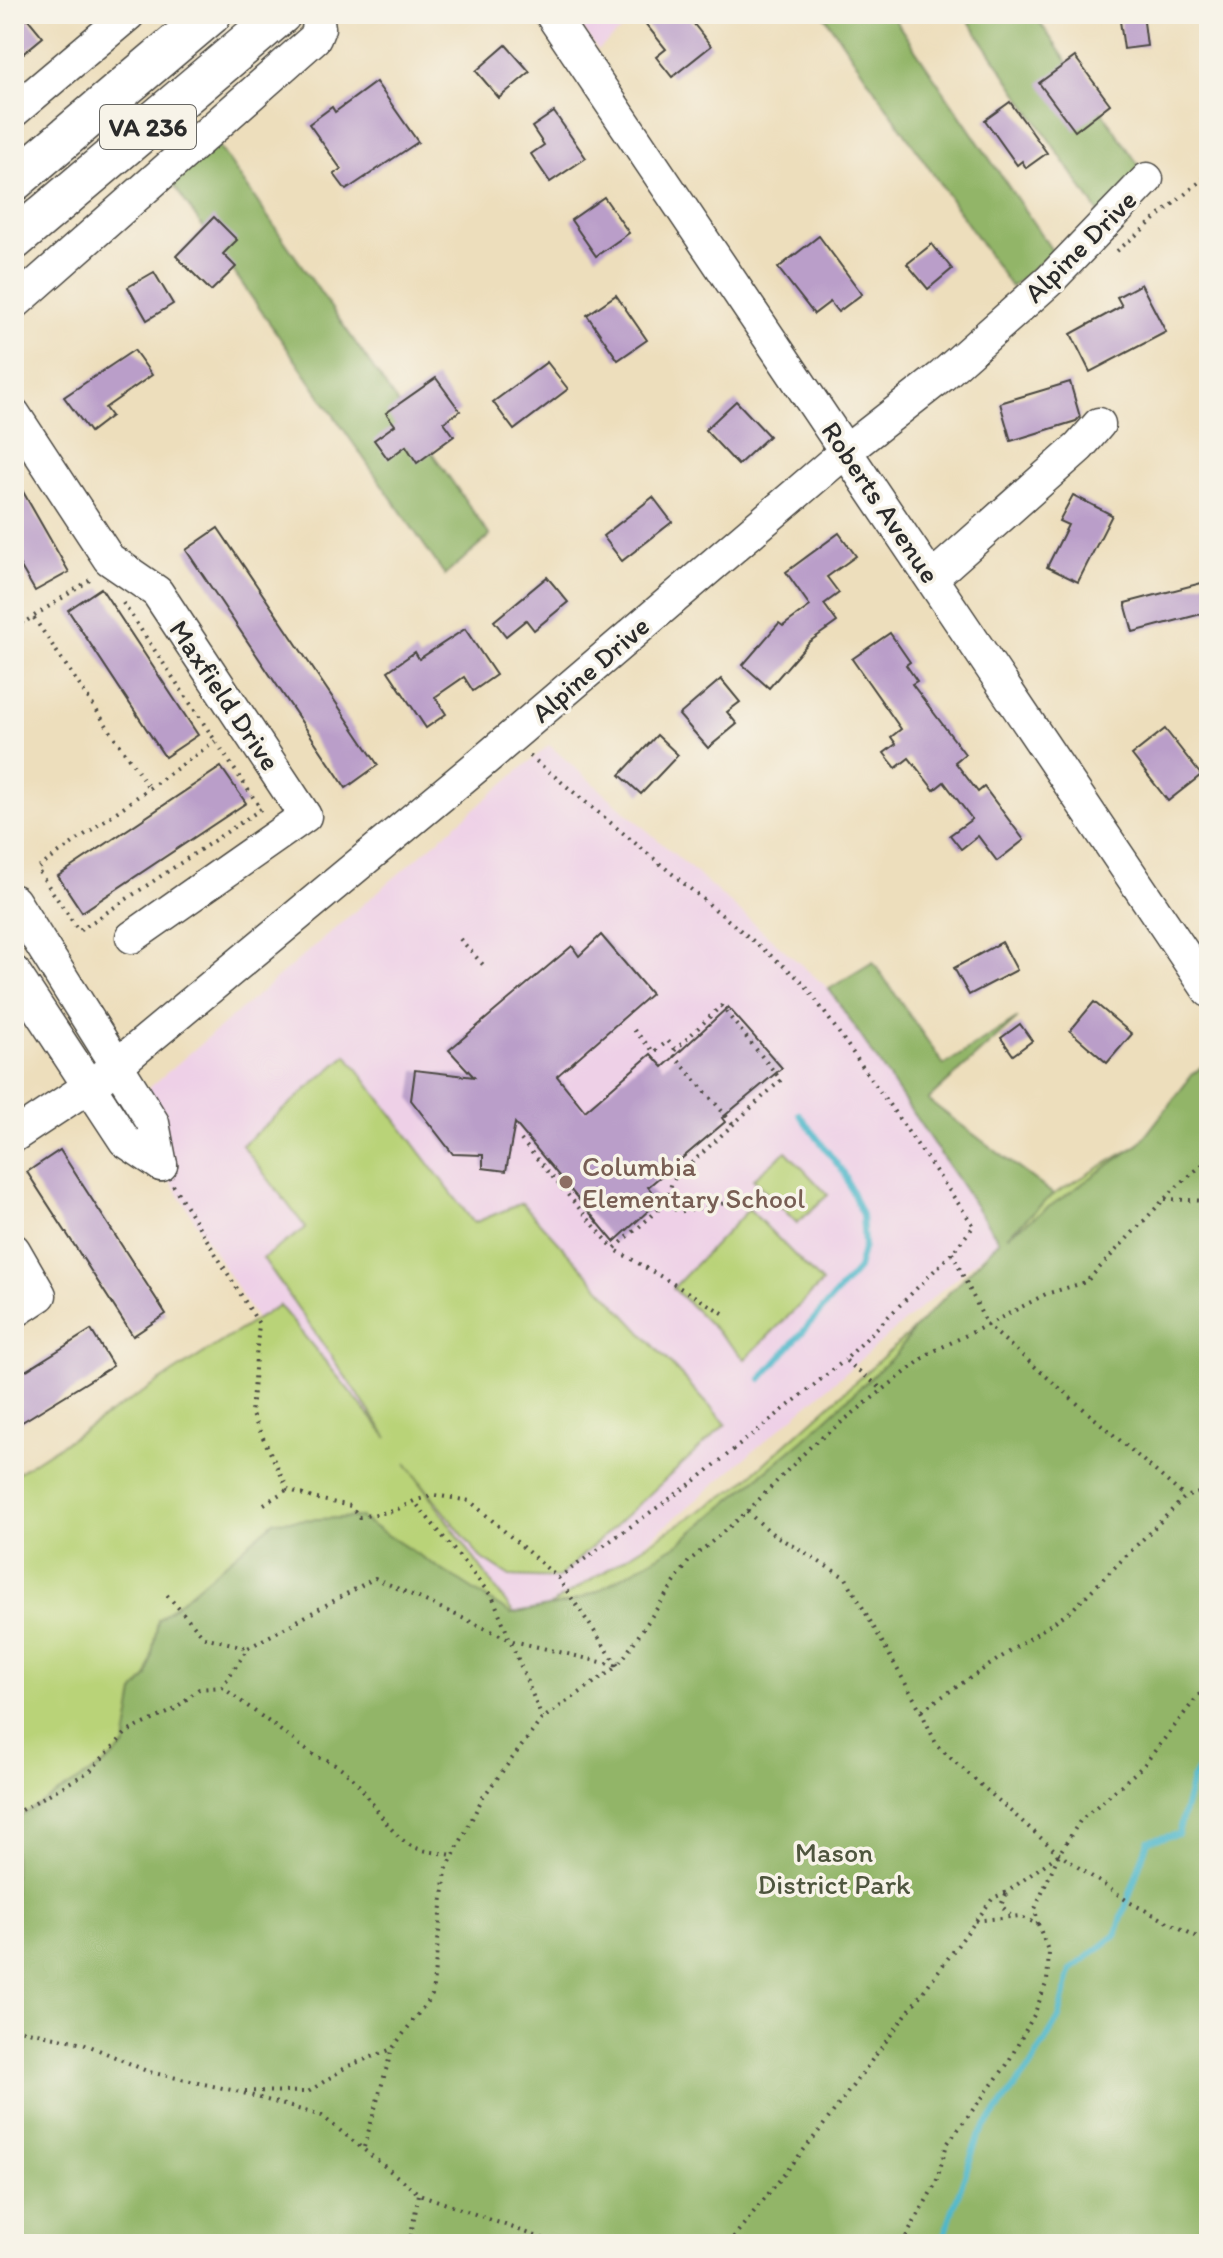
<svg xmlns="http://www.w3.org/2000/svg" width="1223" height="2258" font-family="Itim,sans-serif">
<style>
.built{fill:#eed0e7}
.green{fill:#b9d378;stroke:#727f52;stroke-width:2}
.forest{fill:#92b568;stroke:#5e704a;stroke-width:2}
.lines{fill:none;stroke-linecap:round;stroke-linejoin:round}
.stream{stroke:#4eb7cb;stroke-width:6}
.building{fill:#ba9ec9}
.minor-casing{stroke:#484641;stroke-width:35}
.major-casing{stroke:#484641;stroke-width:43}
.path{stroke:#484641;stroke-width:4;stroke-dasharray:2 6;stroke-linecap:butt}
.minor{stroke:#fff;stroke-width:32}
.major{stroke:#fff;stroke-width:40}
.education-dot{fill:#8d6e63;stroke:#f7f3e8;stroke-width:3}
.labels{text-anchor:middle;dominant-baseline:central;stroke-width:7;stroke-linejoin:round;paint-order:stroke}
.shield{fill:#f7f3e8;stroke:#686764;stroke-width:2}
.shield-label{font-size:26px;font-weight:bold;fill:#2b2b2b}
.street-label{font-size:28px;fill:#2b2b2b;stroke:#f7f3e8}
.education-label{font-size:28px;fill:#785e54;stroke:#f7f3e8;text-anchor:start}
.park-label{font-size:28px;fill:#4e553e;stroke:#f7f3e8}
</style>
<rect width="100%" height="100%" fill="#f7f3e8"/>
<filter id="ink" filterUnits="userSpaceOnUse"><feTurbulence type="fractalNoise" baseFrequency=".0125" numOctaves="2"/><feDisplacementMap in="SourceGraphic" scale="16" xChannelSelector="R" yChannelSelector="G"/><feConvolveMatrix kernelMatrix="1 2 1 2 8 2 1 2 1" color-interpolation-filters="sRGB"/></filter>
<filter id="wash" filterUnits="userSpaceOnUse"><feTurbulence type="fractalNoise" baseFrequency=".006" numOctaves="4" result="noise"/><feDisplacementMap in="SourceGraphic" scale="32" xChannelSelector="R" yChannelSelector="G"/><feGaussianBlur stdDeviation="1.8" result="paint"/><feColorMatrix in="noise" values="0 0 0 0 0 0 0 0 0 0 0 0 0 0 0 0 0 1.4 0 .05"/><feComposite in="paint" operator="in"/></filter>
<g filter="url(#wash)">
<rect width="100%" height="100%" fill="#eddebc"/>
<g class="built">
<path d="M573 14H641L598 50Z"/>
<path d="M549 745 829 989 999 1241 482 1683 135 1124 149 1088Z"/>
</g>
<g class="green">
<path d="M347 1055 474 1223 522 1203 726 1424 558 1578 510 1576 480 1557 406 1463 521 1624 738 1487 914 1329 1042 1201 1209 1103V2244H14V1475L279 1305 388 1438 263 1258 306 1228 242 1145Z"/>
<path d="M786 1151 828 1195 797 1223 753 1179Z"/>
<path d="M749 1209 822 1283 745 1359 673 1288Z"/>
</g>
<g class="forest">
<path d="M823 14H891L1053 252 1011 287Z"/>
<path d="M964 14H1034L1145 174 1099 213Z"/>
<path d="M208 131 490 536 445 575 163 170Z"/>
<path d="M873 962 944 1065 1018 1018 928 1100 1053 1194 1007 1236 1139 1144 1193 1074 1209 1060V2244H14V1820L104 1765 125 1746 134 1692 148 1676 158 1620 275 1521 359 1517 511 1614 568 1603 596 1592 678 1544 803 1440 897 1353 914 1329 999 1241 829 989Z"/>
</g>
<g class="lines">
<g class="stream">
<path d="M761 1379 858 1269 864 1245 862 1215 844 1173 799 1114"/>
<path d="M941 2244 978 2137 1030 2067 1059 2018 1071 1970 1116 1935 1148 1841 1178 1834 1192 1780 1209 1752"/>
</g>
</g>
<g id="blocks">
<g class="building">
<path d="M14 14H24L43 37 14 61Z"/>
<path d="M654 14H686L711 46 672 77 656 57 666 49 644 22Z"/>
<path d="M1119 14H1143L1147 46 1124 49Z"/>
<path d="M506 45 530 72 499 98 476 71Z"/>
<path d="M1075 57 1110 104 1075 131 1039 83Z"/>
<path d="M376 82 418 142 346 190 334 174 341 169 309 124 332 107 335 112Z"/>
<path d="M1010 102 1047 153 1026 168 1022 161 1017 165 985 120Z"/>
<path d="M554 112 586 158 550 182 531 154 544 145 532 127Z"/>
<path d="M604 197 629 233 596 256 571 220Z"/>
<path d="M214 217 237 240 223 254 236 267 211 291 176 256Z"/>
<path d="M819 236 862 294 838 312 830 302 814 314 778 268Z"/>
<path d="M932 244 952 269 928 289 907 264Z"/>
<path d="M154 272 173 304 147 320 128 287Z"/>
<path d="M1141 284 1166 332 1090 372 1071 334 1122 306 1117 297Z"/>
<path d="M616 295 647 340 618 360 587 315Z"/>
<path d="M134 350 152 375 105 408 111 416 90 432 64 397Z"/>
<path d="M547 362 568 389 514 430 493 402Z"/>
<path d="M436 378 460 411 444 422 454 436 417 463 406 446 388 459 374 440 395 425 386 413Z"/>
<path d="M1070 382 1080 417 1076 421 1011 441 1000 403Z"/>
<path d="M736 401 769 436 738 465 705 430Z"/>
<path d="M14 476 69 572 35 591 14 555Z"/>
<path d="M1073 495 1112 515 1078 582 1047 567 1068 525 1059 521Z"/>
<path d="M653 497 672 522 622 561 603 536Z"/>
<path d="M218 528 378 765 346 788 186 550Z"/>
<path d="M839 533 856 556 827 577 839 593 824 604 837 622 809 642 769 688 743 665 779 623 783 626 810 606 786 572Z"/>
<path d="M547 577 568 602 534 630 526 620 506 636 494 621Z"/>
<path d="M1209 581V612L1133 632 1125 603Z"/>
<path d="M101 588 198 735 165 757 68 610Z"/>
<path d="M465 629 496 675 473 691 464 677 435 697 446 714 426 728 388 671 415 652 419 659Z"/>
<path d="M890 633 910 662 906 665 917 681 912 684 965 754 955 762 978 792 984 787 1024 840 997 861 978 836 961 849 950 835 972 819 944 782 934 790 909 758 896 768 884 753 896 744 891 737 901 729 852 659Z"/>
<path d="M721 679 740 702 727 712 737 724 708 748 679 715Z"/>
<path d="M1165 729 1201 775 1168 801 1132 755Z"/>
<path d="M657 735 678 755 641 794 620 775Z"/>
<path d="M221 767 246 803 82 912 58 876Z"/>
<path d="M601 935 651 994 557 1076 585 1111 651 1054 663 1067 728 1007 782 1068 722 1118 725 1122 648 1187 659 1201 614 1242 515 1123 506 1171 483 1168V1155L453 1154 411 1100 415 1070 474 1077 449 1050 572 946 579 956Z"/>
<path d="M1002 942 1017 970 969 995 954 968Z"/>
<path d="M1094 1002 1132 1034 1107 1063 1070 1031Z"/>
<path d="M1020 1024 1032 1041 1013 1055 1001 1038Z"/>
<path d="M60 1150 166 1314 133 1336 27 1172Z"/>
<path d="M91 1330 113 1366 14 1427V1378Z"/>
</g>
</g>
</g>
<g filter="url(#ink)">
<use href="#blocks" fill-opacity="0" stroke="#484641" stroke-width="2"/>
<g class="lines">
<g class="minor-casing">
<g id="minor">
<path d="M551 14 1209 991"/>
<path d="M14 111 129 14"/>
<path d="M14 304 315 38 319 28 317 14"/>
<path d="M14 414 109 559 157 592 305 816 132 937"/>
<path d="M933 577 1079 447 1099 424"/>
<path d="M14 901 153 1123 161 1165"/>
<path d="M14 972 125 1141 161 1165"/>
<path d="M14 1136 100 1079 482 762 846 451 942 376 1049 281 1147 179"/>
<path d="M14 1250 40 1295 14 1312"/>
</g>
</g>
<g class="major-casing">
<g id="major">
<path d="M14 181 211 14"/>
<path d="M14 240 281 14"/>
</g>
</g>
<g class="path">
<path d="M1117 251 1209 174"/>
<path d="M123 603 261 809 79 931 37 869 215 741"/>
<path d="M14 610 23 624"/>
<path d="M34 618 149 788"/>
<path d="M14 629 93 578"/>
<path d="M14 654 20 664 14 670"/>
<path d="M530 756 804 983 974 1226 952 1253 845 1360 882 1389"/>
<path d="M460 939 486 968"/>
<path d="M634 1030 654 1052 668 1041 675 1049"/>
<path d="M521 1140 614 1249"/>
<path d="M173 1185 259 1324 251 1413 288 1489 312 1498 351 1506 359 1517 394 1511 414 1501 493 1598 542 1718"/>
<path d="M1165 1199 1209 1201"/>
<path d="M667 1202 672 1181 781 1080 721 1006 672 1053 733 1124"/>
<path d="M952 1253 987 1325 1046 1294 1086 1282 1172 1191 1209 1159"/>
<path d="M723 1313 614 1249 667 1202 678 1212 747 1199 761 1187"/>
<path d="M264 1504 288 1489"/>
<path d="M747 1512 773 1534 846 1578 921 1711 937 1746 1059 1854 1129 1902 1209 1943"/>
<path d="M558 1578 696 1480 845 1360"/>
<path d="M167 1595 204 1637 248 1648"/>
<path d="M222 1687 316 1757C361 1766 371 1815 405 1842 418 1852 437 1852 453 1855"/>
<path d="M922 1710 1072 1610 1185 1497 1209 1490"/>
<path d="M14 1814 90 1771 127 1732 172 1711 199 1689 222 1687 248 1648 375 1578 513 1641 618 1666 689 1561 747 1512 811 1446 930 1353 987 1325 1185 1497"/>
<path d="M1006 1894 1001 1905 1010 1915"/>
<path d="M1038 1924 1035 1909 1059 1854 1080 1821 1143 1766 1209 1682"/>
<path d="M14 2028 83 2043 149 2072 236 2091 322 2116 419 2194 558 2244"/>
<path d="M245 2091 308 2092 348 2066 392 2049"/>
<path d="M364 2147 392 2049 432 1995 446 1870 483 1797 542 1719 618 1666 558 1578 470 1501 434 1495 414 1501"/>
<path d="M409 2244 419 2194"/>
<path d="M728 2244 819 2131 993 1898 1007 1892 1059 1854"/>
<path d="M902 2244 936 2183 947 2144 1006 2066 1034 2015 1047 1981 1049 1953 1038 1924 1019 1916 974 1921"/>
</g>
<use href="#minor" class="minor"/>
<use href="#major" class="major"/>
</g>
</g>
<circle class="education-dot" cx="566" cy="1182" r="8"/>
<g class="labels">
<rect class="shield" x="100" y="105" width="96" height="44" rx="6"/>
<g class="shield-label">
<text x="148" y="127">VA 236</text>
</g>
<g class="street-label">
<text transform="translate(1080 246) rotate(-45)">Alpine Drive</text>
<text transform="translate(881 502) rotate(56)">Roberts Avenue</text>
<text transform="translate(590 669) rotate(-41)">Alpine Drive</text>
<text transform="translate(225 695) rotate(56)">Maxfield Drive</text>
</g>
<g class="education-label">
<text x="582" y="1166">Columbia<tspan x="582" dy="32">Elementary School</tspan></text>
</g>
<g class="park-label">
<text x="834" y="1852">Mason<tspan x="834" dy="32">District Park</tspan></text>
</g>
</g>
<rect width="1223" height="2258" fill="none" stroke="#f7f3e8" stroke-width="48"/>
</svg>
